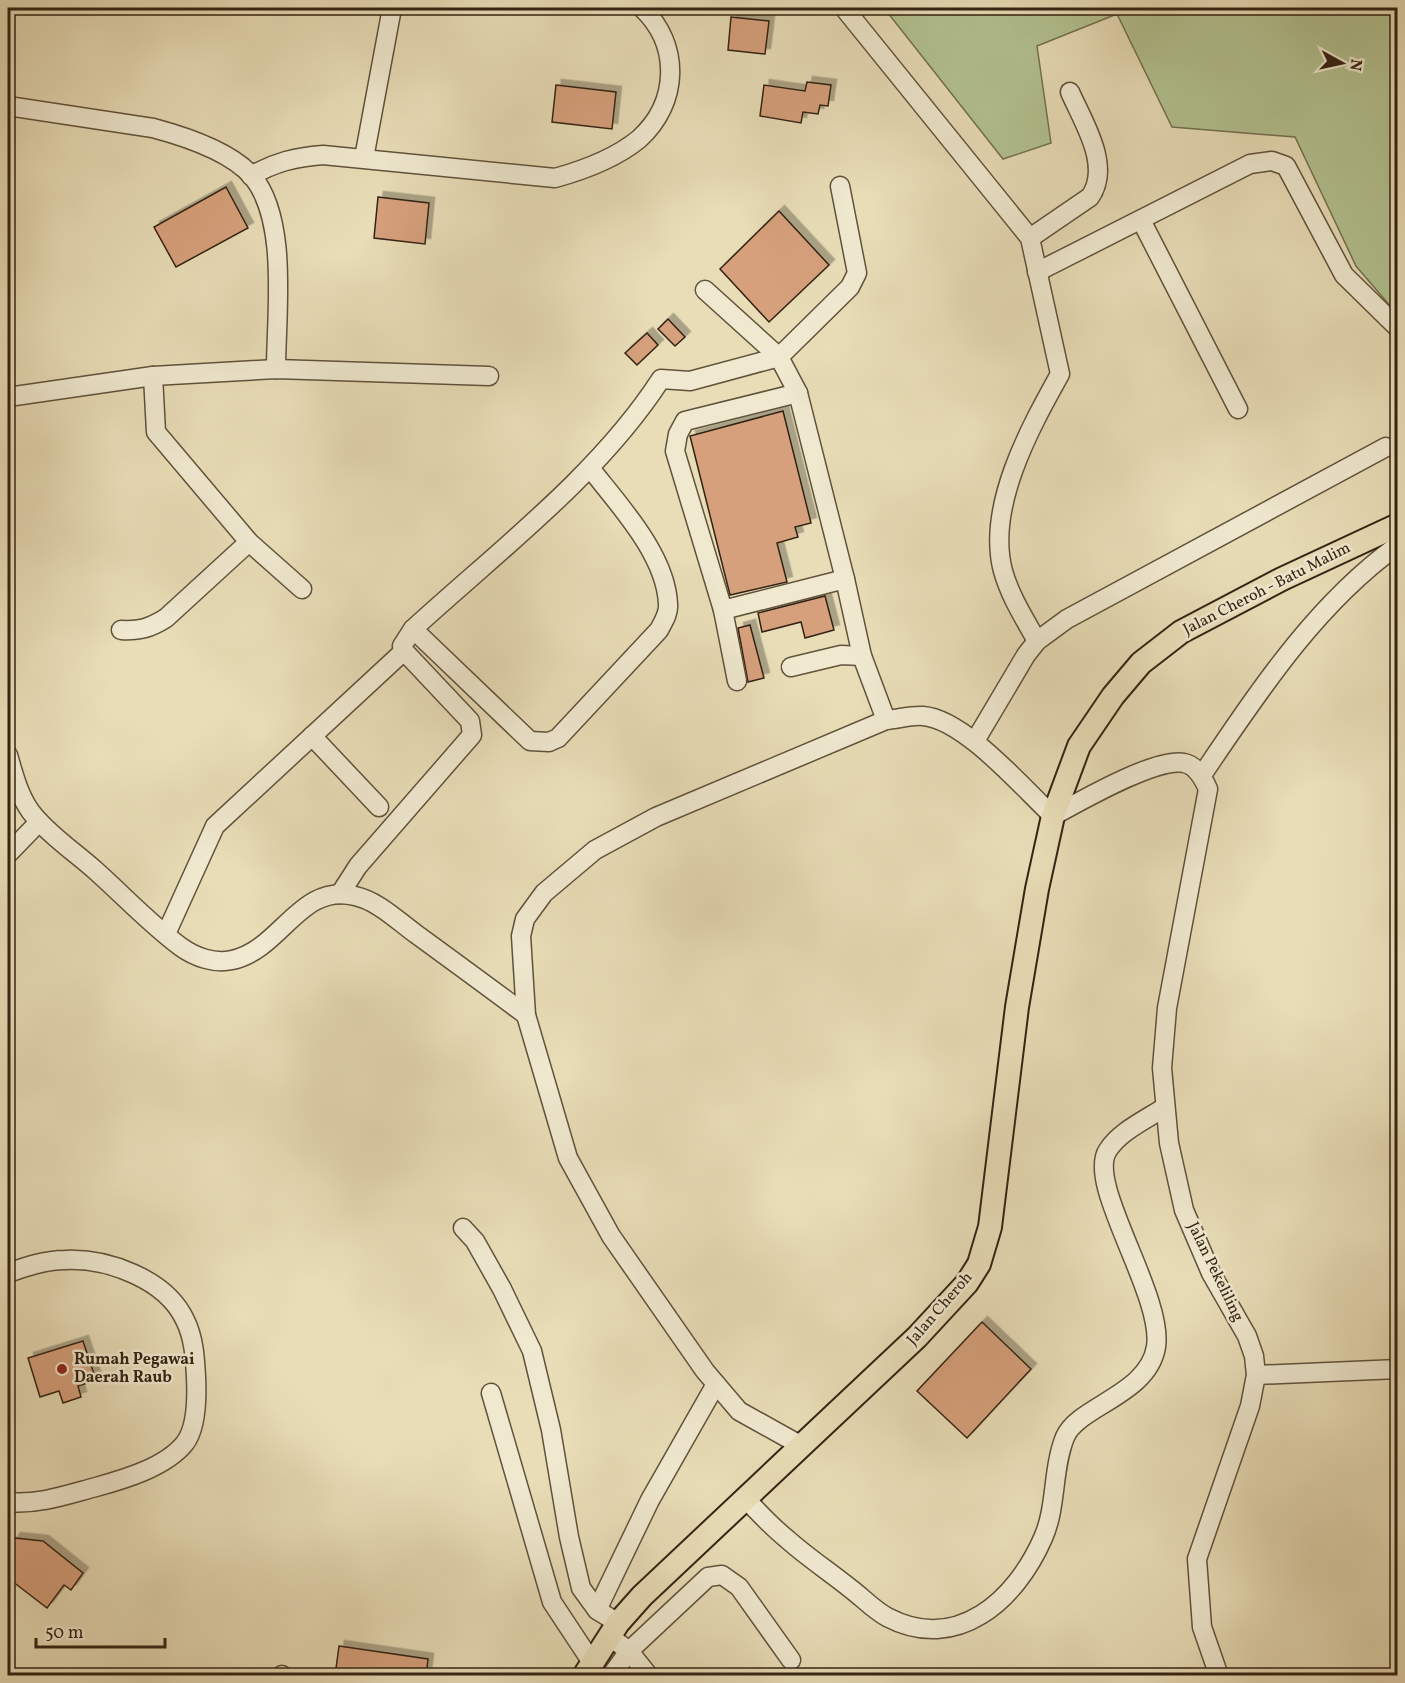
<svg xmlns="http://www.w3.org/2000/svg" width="1405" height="1683" font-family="Vollkorn,serif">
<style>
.green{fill:#b3c291;stroke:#737252;stroke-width:1.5}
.building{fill:#d6a07b;stroke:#332312;stroke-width:1.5;filter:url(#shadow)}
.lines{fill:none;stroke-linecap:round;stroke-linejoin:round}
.minor-casing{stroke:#60523b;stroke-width:21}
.major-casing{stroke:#332312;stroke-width:26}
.minor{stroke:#f0e9d0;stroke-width:18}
.major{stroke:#e8ddb7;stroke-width:22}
.poi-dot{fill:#8f2418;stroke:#f0e9d0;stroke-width:2}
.labels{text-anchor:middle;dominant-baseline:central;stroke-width:5;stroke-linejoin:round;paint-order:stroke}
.street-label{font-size:16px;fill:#332312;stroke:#f0e9d0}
.poi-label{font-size:16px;font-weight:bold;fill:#332312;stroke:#f0e9d0;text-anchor:start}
</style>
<defs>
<filter id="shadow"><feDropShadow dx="5.5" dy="-5.5" stdDeviation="0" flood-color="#0004"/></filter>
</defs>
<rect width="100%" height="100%" fill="#e8ddb7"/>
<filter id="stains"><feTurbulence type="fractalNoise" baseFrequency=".00333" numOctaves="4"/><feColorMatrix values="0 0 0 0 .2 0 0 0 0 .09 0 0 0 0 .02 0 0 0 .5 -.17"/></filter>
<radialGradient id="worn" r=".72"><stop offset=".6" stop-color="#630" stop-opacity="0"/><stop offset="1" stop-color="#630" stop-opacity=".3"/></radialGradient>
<path class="green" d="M884 8H1397V314L1356 266 1295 137 1172 127 1117 14 1037 46 1051 143 1003 159Z"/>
<g class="building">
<path d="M731 17 769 21 765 54 728 50Z"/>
<path d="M807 82 831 85 828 106 820 105 818 114 803 112 801 123 760 116 764 85 805 91Z"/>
<path d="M556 85 616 92 612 129 552 122Z"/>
<path d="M226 187 248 228 176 267 154 227Z"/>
<path d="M378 197 429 203 425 244 374 238Z"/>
<path d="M779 211 829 265 769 322 720 269Z"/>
<path d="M668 319 685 337 675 346 658 329Z"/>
<path d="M647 333 658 345 637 365 625 353Z"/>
<path d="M783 411 811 523 795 527 798 537 777 543 787 582 730 595 690 436Z"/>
<path d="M825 596 834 630 805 638 801 622 762 632 758 613Z"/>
<path d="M750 625 764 678 748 682 738 628Z"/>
<path d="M982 1322 1031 1369 967 1438 917 1391Z"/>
<path d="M83 1341 96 1380 78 1386 81 1397 63 1403 59 1391 40 1397 28 1358Z"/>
<path d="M15 1538 43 1541 83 1573 71 1590 64 1585 47 1608 8 1578V1549Z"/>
<path d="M339 1646 428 1659 426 1676H335Z"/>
</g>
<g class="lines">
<g class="minor-casing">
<g id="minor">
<path d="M844 8 1030 238 1060 374C1030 428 986 507 1003 571 1010 596 1024 618 1037 641"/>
<path d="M8 106 153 128C183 136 230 151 252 176 289 220 276 315 276 369"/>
<path d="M364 158 392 8"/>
<path d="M251 176C275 162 296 157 323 155L555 178C584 170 616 158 639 139 679 103 681 45 642 8"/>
<path d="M840 186 857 273 850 287 779 357 798 393 845 579 862 656 886 720"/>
<path d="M1141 220 1238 409"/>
<path d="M1030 238 1090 197C1112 166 1083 122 1070 92"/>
<path d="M1037 272 1250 164 1272 161 1286 166 1344 275 1398 328"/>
<path d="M705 290 779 357"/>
<path d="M153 376 156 432 249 542 302 589"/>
<path d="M798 393 685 421 678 434 675 451 723 610 845 579"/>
<path d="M8 397 153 376 276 369 489 376"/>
<path d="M723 610 737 681"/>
<path d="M413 629 530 741 549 742 558 738 659 630C663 622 669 614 668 604 666 555 619 505 590 468"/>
<path d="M121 630C140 631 150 628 166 618L249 542"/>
<path d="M791 667 841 655 862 656"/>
<path d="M312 736 379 807"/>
<path d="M975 741 1026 655 1037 641 1067 619 1386 447"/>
<path d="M8 755C14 776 20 800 35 817 53 838 76 853 96 871 124 896 151 925 181 947 195 957 214 964 232 960 281 950 300 882 355 896 378 901 398 921 416 934 453 961 490 988 526 1015"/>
<path d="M1202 775C1259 691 1315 605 1398 545"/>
<path d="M8 854 39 822"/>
<path d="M340 894 358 866 472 735 470 721 404 651 402 646 413 629C497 552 599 475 661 379L690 381 779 357"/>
<path d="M166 934 215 826 404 651"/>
<path d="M463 1228 475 1241 502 1289 532 1351 551 1430 569 1537 581 1588 597 1610 618 1623"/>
<path d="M8 1273C25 1267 45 1260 65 1260 107 1258 166 1279 185 1320 194 1338 195 1358 196 1377 197 1397 197 1427 185 1443 166 1467 125 1479 96 1487 66 1495 38 1505 8 1502"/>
<path d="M1256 1375 1398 1369"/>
<path d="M491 1393 552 1602 591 1661"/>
<path d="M800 1445 739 1411 705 1371 611 1236 568 1158 526 1015 521 936 525 919 544 893 595 850 656 817 886 720C898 719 911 715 923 716 964 719 1023 788 1053 816 1079 802 1156 757 1184 763 1196 765 1203 778 1208 789L1167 1008 1162 1068 1169 1143 1184 1210 1211 1273 1247 1336 1254 1356 1256 1375 1250 1406 1197 1559 1202 1627 1219 1676"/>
<path d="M745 1498C758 1512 772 1527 787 1539 807 1557 830 1572 851 1589 863 1598 874 1610 887 1617 957 1654 1016 1600 1043 1538 1057 1507 1052 1469 1065 1437 1078 1406 1148 1395 1156 1347 1164 1295 1085 1183 1108 1150 1120 1131 1147 1119 1165 1107"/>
<path d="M597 1610 650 1500 716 1384"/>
<path d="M609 1636 629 1651 649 1676"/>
<path d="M282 1675V1676"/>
<path d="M611 1676 629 1651 708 1577 722 1575 739 1587 791 1660"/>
</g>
</g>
<g class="major-casing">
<path id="major" d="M584 1676 618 1623 642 1596 917 1337 967 1283 979 1264 990 1227 1017 1007 1037 889 1053 816 1079 746 1113 696 1141 663 1181 632 1282 579 1398 525"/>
</g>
<use href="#minor" class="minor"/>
<use href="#major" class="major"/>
</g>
<circle class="poi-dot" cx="62" cy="1369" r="6"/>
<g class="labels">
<g class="street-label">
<text transform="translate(1267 589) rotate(-27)">Jalan Cheroh - Batu Malim</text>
<text transform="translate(1215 1272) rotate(64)">Jalan Pekeliling</text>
<text transform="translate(940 1309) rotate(-49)">Jalan Cheroh</text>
</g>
<g class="poi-label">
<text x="74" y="1360">Rumah Pegawai<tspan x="74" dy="18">Daerah Raub</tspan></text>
</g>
</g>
<rect width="1405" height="1683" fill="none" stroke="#e8ddb7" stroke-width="30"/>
<rect x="9" y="9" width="1387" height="1665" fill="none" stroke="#332312" stroke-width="3"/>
<rect x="15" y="15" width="1375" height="1653" fill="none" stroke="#332312" stroke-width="1.5"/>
<g transform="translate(1342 63) rotate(98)" stroke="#f0e9d0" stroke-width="4.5" paint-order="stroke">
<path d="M0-4.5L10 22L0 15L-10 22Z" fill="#332312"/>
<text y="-9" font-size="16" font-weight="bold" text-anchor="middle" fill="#332312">N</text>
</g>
<path d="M36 1638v9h129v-9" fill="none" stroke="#332312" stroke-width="3"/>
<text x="45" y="1638" font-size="18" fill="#332312" stroke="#f0e9d0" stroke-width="4.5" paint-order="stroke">50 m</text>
<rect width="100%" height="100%" filter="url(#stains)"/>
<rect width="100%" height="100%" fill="url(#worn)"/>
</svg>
